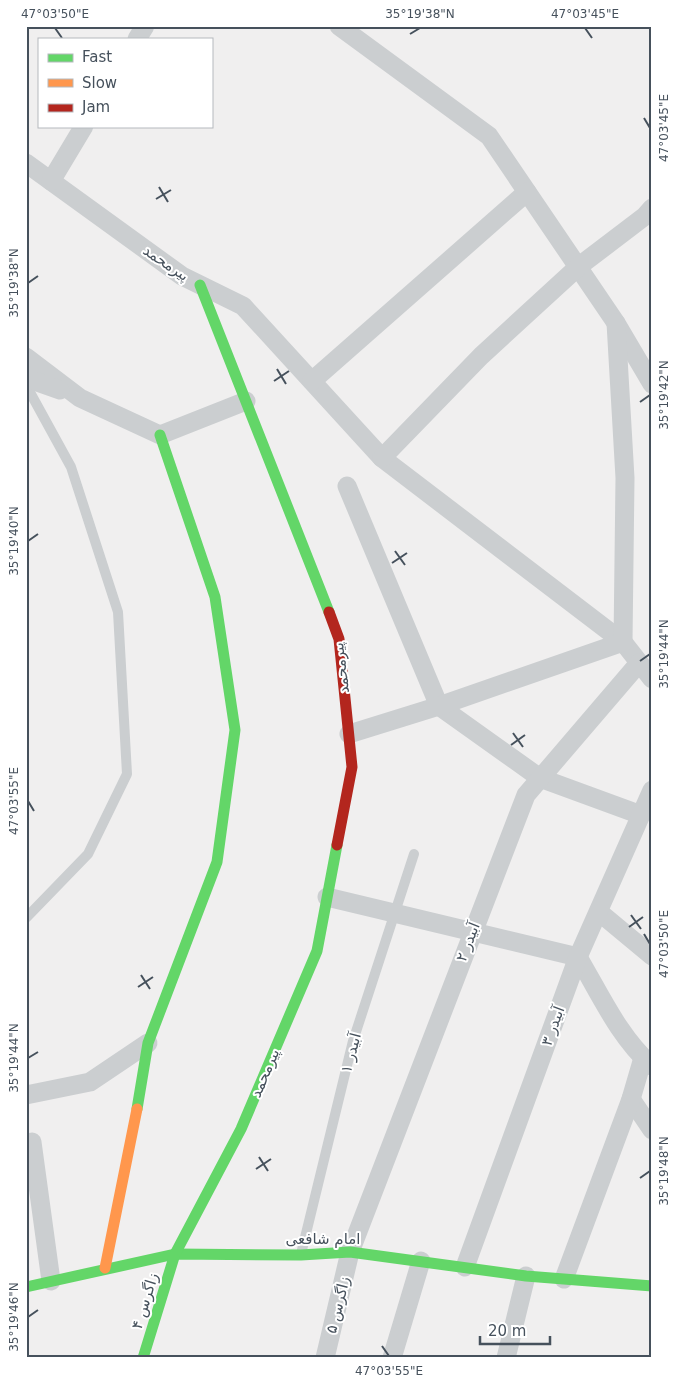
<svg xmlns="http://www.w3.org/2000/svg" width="678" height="1384" font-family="'DejaVu Sans',Cairo,sans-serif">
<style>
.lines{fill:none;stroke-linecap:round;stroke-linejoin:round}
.lane{stroke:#cbced0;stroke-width:10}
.street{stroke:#cbced0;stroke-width:19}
.fast{stroke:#63d668;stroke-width:11}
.slow{stroke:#ff974d;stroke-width:11}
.jam{stroke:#b3261e;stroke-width:11}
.ticks{fill:none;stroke:#46515c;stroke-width:2}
.labels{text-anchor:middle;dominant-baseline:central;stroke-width:4;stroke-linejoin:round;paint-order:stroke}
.street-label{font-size:15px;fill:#46515c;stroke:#fff}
.neatline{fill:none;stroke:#46515c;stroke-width:2}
.ticks-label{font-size:12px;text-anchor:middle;fill:#46515c}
</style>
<rect width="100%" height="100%" fill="#f0efef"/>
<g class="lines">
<g class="lane">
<path d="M26 385 71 467 118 612 127 774 88 854 26 918"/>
<path d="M301 1254 353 1041 414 854"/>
</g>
<g class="street">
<path d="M339 26 489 136 616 323 652 384"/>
<path d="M137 39 145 26"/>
<path d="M26 163 182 276 243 306 382 458 623 642 652 679"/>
<path d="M51 181 84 126"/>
<path d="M26 357 80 398 160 435 246 401"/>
<path d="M26 378 60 390"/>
<path d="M312 381 527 192"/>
<path d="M382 458 481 356 578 267 645 216 652 208"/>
<path d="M347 486 439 706 540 778 641 815"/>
<path d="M349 734 439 706 623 642 625 478 616 323"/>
<path d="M327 897 578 957C600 994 619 1037 652 1066"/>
<path d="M599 912 652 956"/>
<path d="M26 1095 90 1082 148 1043"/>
<path d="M631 1099 652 1130"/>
<path d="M26 1143 32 1142 51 1281"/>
<path d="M465 1267 578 957 652 790"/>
<path d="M564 1279 631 1099 643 1058"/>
<path d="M325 1358 350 1252 526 795 639 663"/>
<path d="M392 1358 421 1261"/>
<path d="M506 1358 526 1276"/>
</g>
<g class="fast">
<path d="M200 285 329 612"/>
<path d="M137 1109 148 1043 217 862 235 730 215 597 160 435"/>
<path d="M26 1287 175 1254 301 1255 350 1252 526 1276 652 1286"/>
<path d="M143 1358 175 1254 241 1129 317 951 337 845"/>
</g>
<path class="slow" d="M105 1268 137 1109"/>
<path class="jam" d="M329 612 339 639 352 767 337 845"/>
</g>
<path class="ticks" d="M55 28 62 38M585 28 592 38M410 34 420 28M644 118 650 128M159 187 168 202M156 199 171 190M28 283 38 276M277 369 286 384M274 381 289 371M640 402 650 395M28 541 38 534M395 551 405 565M392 563 407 553M640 661 650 654M513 733 523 747M511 745 525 735M28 801 34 811M631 915 641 929M629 927 643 917M644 934 650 944M141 975 150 989M138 987 153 977M28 1058 38 1052M259 1157 268 1171M256 1169 271 1159M640 1178 650 1171M28 1317 38 1310M382 1346 389 1356"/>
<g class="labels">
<g class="street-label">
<text transform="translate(166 263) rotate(34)">پیرمحمد</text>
<text transform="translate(341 668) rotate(-97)">پیرمحمد</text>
<text transform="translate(468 942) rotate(-69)">آبیدر ۲</text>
<text transform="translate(553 1026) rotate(-70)">آبیدر ۳</text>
<text transform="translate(351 1053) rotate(-75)">آبیدر ۱</text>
<text transform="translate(265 1073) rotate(-67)">پیرمحمد</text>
<text x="323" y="1239">امام شافعی</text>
<text transform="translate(145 1301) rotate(-73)">زاگرس ۴</text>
<text transform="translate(338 1305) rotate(-76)">زاگرس ۵</text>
</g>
</g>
<rect width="678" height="1384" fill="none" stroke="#ffffff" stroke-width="55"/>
<rect x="38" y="38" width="175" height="90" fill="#ffffff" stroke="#b5b9be"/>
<rect x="48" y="54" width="25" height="8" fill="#63d668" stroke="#b5b9be"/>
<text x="82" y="62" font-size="15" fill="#46515c">Fast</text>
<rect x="48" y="79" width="25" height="8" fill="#ff974d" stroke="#b5b9be"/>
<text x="82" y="88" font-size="15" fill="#46515c">Slow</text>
<rect x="48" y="104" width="25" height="8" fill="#b3261e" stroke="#b5b9be"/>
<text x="82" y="112" font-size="15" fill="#46515c">Jam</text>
<path d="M480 1336v8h70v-8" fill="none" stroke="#46515c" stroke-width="2.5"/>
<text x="488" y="1336" font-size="15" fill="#46515c" stroke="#ffffff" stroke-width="4" paint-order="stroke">20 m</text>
<rect x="28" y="28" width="622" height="1328" class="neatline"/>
<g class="ticks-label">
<text x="55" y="18">47°03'50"E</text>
<text x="420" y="18">35°19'38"N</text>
<text x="585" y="18">47°03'45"E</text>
<text transform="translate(664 128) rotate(-90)" y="4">47°03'45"E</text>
<text transform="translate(14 283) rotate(-90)" y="4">35°19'38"N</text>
<text transform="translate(664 395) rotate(-90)" y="4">35°19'42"N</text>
<text transform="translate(14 541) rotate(-90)" y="4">35°19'40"N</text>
<text transform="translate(664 654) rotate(-90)" y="4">35°19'44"N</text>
<text transform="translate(14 801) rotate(-90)" y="4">47°03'55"E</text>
<text transform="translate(664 944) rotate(-90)" y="4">47°03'50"E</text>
<text transform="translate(14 1058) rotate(-90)" y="4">35°19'44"N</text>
<text transform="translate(664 1171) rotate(-90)" y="4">35°19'48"N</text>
<text transform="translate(14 1317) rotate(-90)" y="4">35°19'46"N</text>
<text x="389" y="1375">47°03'55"E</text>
</g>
</svg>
